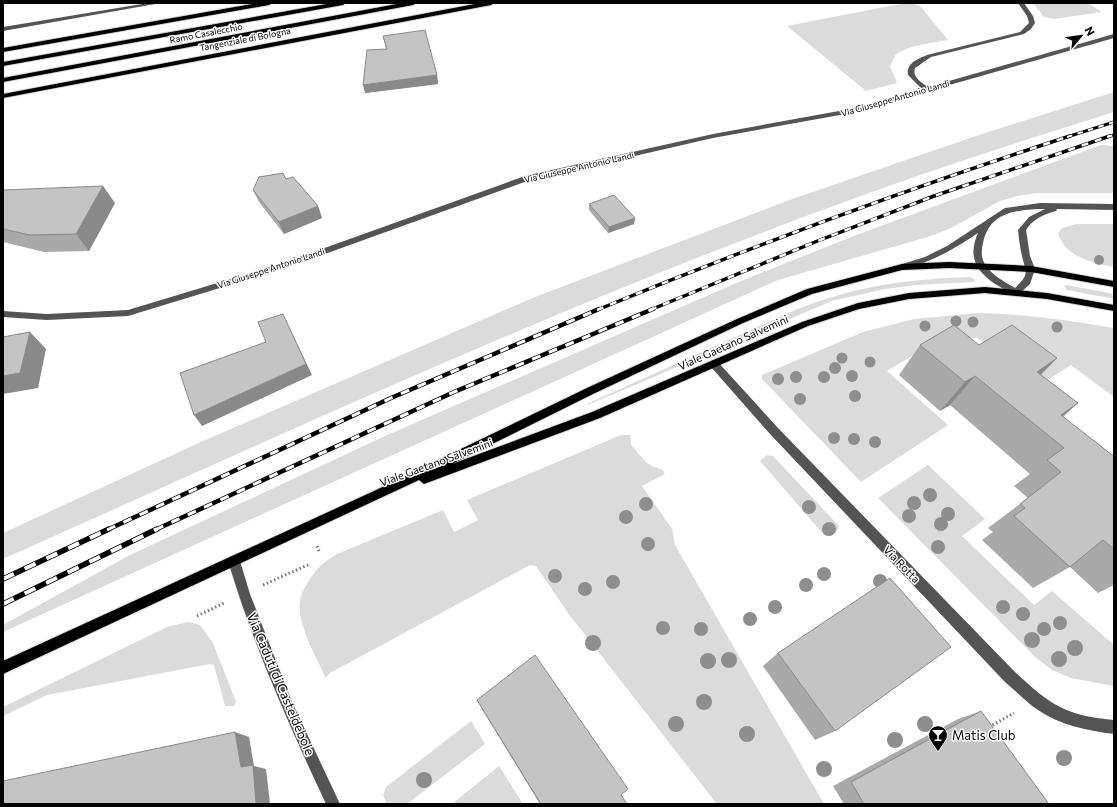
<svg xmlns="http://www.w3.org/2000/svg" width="1117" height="807" font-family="Commissioner,sans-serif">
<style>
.green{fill:#dbdbdb}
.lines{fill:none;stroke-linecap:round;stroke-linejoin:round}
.major-casing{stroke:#dbdbdb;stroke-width:2}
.highway-casing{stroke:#dbdbdb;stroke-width:2}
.path{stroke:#767676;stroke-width:3;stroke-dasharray:1.5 2.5;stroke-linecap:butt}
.minor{fill:#545454;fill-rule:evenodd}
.major{fill:#000;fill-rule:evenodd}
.highway{fill:#000;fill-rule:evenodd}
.rail-far3-casing{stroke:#000;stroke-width:3}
.rail-far2-casing{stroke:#000;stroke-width:3.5}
.rail-far1-casing{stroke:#000;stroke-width:4.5}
.rail-casing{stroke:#000;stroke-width:5.5}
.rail-far3{stroke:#fff;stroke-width:2;stroke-dasharray:5.5;stroke-linecap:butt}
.rail-far2{stroke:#fff;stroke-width:2.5;stroke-dasharray:7;stroke-linecap:butt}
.rail-far1{stroke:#fff;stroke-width:3;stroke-dasharray:9;stroke-linecap:butt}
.rail{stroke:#fff;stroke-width:4;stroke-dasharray:12;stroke-linecap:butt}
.tree{fill:#8e8e8e}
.wall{fill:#a9a9a9}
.shaded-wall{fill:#898989}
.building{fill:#c4c4c4;stroke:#898989}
.labels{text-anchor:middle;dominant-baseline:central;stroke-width:3;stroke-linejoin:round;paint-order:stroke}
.far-street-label{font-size:9px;fill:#000;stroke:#fff}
.street-label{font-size:11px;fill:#000;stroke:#fff}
.near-street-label{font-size:13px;fill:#000;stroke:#fff}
.near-poi-label{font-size:13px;fill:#000;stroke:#fff;text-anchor:start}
</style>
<rect width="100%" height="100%" fill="#fff"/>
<g class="green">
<path d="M905 3H914L921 7 948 40C934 43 904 45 894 57 893 60 892 63 890 66L897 83 866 91 787 26Z"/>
<path d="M1033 3H1088L1102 12 1054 19 1044 17Z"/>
<path d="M1114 92V112C1015 143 915 175 817 212 541 314 272 439 3 559V533L203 441 535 297 792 199 976 136Z"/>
<path d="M1101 145 1114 146V193H1038L1017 196 1000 201 951 228 931 236 778 280 3 632V625L130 555 385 436 741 281 859 234Z"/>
<path d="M1077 224H1114V267C1092 263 1065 257 1058 233L1062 228Z"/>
<path d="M971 277 975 280 974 282 916 285 885 289 832 301 588 405 587 404 795 310C856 286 906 279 971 277Z"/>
<path d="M1067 285 1114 294V299L1067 290 1064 286Z"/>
<path d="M979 313C1024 314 1069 320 1114 328V397L1071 365 1040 385 977 338 940 339 887 371 948 425 861 482 762 379V375L863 332 914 319Z"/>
<path d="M621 435H630L631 445C637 451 644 462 652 466 658 469 662 467 665 474L642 486 672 529 675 545 824 804H717L568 613 536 566 530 565 330 673 326 678C316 656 294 620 301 596 302 591 306 586 308 582 316 569 323 562 337 554L443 510 454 532 478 520 467 500Z"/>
<path d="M767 455 773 456 839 526 838 530 829 536 824 535 760 461Z"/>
<path d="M928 465 985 519 962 536 1034 605 1052 591 1114 645V686L1071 678 1052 670 1035 657 878 498Z"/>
<path d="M188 622 200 625 213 643 236 702 234 706H225L214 665 210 664 47 695 3 716V707L167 627Z"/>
<path d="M471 721 485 744 407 804H387L383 795 386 787Z"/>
<path d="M499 766 523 804H452Z"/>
</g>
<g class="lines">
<g class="major-casing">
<path id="major" d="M949 262 1031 266 1114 281V287L1031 272 949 268 902 270 812 294 743 323 593 394 452 464 592 412 802 322 858 303 909 293 985 287 1047 293 1114 305V311L1047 299 985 293 909 299 859 309 808 326 600 418 424 484 419 480 3 674V661L374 491 587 388 737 319 807 289 902 264Z"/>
</g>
<g class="highway-casing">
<g id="highway">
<path d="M257 3H272L269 5 3 52V48Z"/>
<path d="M332 3H346L343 5 3 66V62Z"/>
<path d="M402 3H416L413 5 3 82V78Z"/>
<path d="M480 3H494L491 5 3 98V94Z"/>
</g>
</g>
<g class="path">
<path d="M317 546 319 551"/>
<path d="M263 585 310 564"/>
<path d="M197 616 224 603"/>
<path d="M989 727 1014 713"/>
</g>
<g class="minor">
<path d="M148 3H161L3 31V27Z"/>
<path d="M1018 3H1024L1033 16 1035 23 1031 29 1024 34 931 57 915 68C912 77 921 82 928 87L1114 34V38L851 113 713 138 530 180 286 268 128 316 47 320 3 317V311L47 314 128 310 280 264 525 176 713 134 850 109 922 89 908 75C906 63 918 59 927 55L1020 32 1029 23 1027 16Z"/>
<path d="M1040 203 1114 204V210L1057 209 1056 211C1044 214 1033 219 1026 230L1030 256 1035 269 1030 284 1019 294C1013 296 1007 291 1002 288 979 275 966 260 978 233 951 251 933 261 902 270L898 267 899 265 925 257 947 246 1005 208ZM1040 209H1045L1029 217 1018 230C1019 239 1020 248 1022 256 1026 273 1030 274 1015 288 1005 282 993 276 986 266 981 259 981 251 983 243 989 213 1014 210 1040 209Z"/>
<path d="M714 360 717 361 778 428 1015 672C1051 705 1064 715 1114 720V734C1088 731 1060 725 1038 710 1026 702 1016 691 1005 682L770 434 711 367 709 364 711 361Z"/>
<path d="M234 555 238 557 240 561 250 594 292 702 340 804H326C289 725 253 645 228 561L230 557Z"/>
</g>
<use href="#major" class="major"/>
<use href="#highway" class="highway"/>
<g class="rail-far3-casing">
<g id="rail-far3">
<path d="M1067 137 1114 122"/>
<path d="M1107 137 1114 135"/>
</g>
</g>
<g class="rail-far2-casing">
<g id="rail-far2">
<path d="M597 310C752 246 910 188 1070 136"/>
<path d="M650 310 815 242 934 196 1110 136"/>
</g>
</g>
<g class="rail-far1-casing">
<g id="rail-far1">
<path d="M107 530 391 398 599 309"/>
<path d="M155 530 454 392 653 309"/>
</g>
</g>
<g class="rail-casing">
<g id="rail">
<path d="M3 579 109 529"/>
<path d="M3 604 157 529"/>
</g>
</g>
<use href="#rail-far3" class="rail-far3"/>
<use href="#rail-far2" class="rail-far2"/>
<use href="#rail-far1" class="rail-far1"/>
<use href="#rail" class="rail"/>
</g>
<g class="tree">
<circle cx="1099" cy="260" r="5"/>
<circle cx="956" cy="321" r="5.5"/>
<circle cx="973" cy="322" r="5.5"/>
<circle cx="925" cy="326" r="5.5"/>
<circle cx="1057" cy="327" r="5.5"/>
<circle cx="842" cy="358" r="5.5"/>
<circle cx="870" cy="362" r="5.5"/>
<circle cx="835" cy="368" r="6"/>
<circle cx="852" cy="376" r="6"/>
<circle cx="796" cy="377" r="6"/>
<circle cx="824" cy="377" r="6"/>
<circle cx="778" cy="379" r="6"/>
<circle cx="855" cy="396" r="6"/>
<circle cx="800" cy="399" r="6"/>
<circle cx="834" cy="438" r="6"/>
<circle cx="854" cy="439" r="6"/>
<circle cx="875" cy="442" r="6"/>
<circle cx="930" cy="495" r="7"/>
<circle cx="914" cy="503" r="7"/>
<circle cx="646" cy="504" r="7"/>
<circle cx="809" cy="507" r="7"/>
<circle cx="948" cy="514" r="7"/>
<circle cx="909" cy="516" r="7"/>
<circle cx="626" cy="517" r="7"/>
<circle cx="941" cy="524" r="7"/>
<circle cx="829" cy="529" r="7"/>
<circle cx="648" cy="544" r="7"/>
<circle cx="938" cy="547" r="7"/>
<circle cx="824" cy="574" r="7"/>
<circle cx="555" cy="576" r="7"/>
<circle cx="880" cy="581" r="7"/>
<circle cx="613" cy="582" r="7"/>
<circle cx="806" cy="585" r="7"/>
<circle cx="585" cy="589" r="7"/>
<circle cx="775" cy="607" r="7"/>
<circle cx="1003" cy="607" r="7"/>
<circle cx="1023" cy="614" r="7"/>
<circle cx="750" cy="619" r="7"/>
<circle cx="1060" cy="623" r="7"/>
<circle cx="663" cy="628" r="7"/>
<circle cx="701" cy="629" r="7"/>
<circle cx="1044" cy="629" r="7"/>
<circle cx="1032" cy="640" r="8"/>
<circle cx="593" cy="643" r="8"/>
<circle cx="1075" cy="648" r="8"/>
<circle cx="1059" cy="659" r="8"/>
<circle cx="729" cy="660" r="8"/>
<circle cx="708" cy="661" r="8"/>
<circle cx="704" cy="702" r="8"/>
<circle cx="676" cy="724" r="8"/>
<circle cx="925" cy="724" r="8"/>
<circle cx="747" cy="734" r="8"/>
<circle cx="895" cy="740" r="8"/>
<circle cx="1064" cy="758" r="8"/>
<circle cx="824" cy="769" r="8"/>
<circle cx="424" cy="780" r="8"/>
</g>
<g class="wall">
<path d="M383 36 437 75 438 84 365 93 386 49Z"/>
<path d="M286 179 318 206 322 218 284 234 259 202 253 190Z"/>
<path d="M3 190 115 203 89 251 44 252 3 242Z"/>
<path d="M589 204 635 218 634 224 608 233 589 210Z"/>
<path d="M920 345H979L1057 358 1041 375 1078 403 1063 417 1112 455 1114 454V585L1098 593 1070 567 1033 588 982 540 993 532 988 528 1028 498 1014 486 1030 474 950 405 940 411 899 375Z"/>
<path d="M778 653 835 731 815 740 763 666Z"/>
<path d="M477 700 621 795 627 804H540L483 711Z"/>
<path d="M981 711 1049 804H844L833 786 958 719Z"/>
</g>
<g class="shaded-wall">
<path d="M437 75 438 84 365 93 363 85Z"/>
<path d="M103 186 115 203 89 251 76 234Z"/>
<path d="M318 206 322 218 284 234 279 222Z"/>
<path d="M635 218 634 224 608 233 609 227Z"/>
<path d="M283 314 312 375 202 426 194 415 306 364Z"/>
<path d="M30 332 46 349 38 388 3 394V376Z"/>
<path d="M1057 358 1027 388 1037 372Z"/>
<path d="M975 376 950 405 940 411 965 382Z"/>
<path d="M1078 403 1044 432 1061 415Z"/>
<path d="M235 732 249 737 254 766 266 769 270 804H256L241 767Z"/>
</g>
<g class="building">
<path d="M425 30 437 75 363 85 367 50 387 49 383 36Z"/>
<path d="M283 173 286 179 293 177 318 206 279 222 253 190 259 177Z"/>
<path d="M103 186 76 234 30 235 3 229V190Z"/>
<path d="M614 195 635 218 609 227 589 204Z"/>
<path d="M283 314 306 364 194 415 180 373 266 342 258 322Z"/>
<path d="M954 325 979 345 1012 325 1057 358 1037 372 1078 403 1061 415 1112 455 1114 454V549L1103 540 1070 567 1014 516 1025 508 1020 504 1061 472 1047 460 1064 448 975 376 965 382 920 345Z"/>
<path d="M30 332 20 373 3 376V337Z"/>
<path d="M890 578 951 647 835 731 778 653Z"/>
<path d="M535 655 628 789 621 795 627 804H541L477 700Z"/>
<path d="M981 711 1049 804H864L851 782Z"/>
<path d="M235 732 241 767 253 765 256 804H3V781Z"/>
</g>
<defs>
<g id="bar-pin" transform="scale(1)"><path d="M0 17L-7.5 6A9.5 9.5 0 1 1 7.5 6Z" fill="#000" stroke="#fff"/><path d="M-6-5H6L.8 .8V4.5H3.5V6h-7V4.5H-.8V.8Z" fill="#fff"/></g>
</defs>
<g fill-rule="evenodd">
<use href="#bar-pin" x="938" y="735"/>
</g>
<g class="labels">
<g class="far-street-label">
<text transform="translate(206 33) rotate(-11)">Ramo Casalecchio</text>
<text transform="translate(245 39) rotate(-11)">Tangenziale di Bologna</text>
<text transform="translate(895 98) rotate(-16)">Via Giuseppe Antonio Landi</text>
<text transform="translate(579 167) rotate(-13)">Via Giuseppe Antonio Landi</text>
<text transform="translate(271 268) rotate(-18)">Via Giuseppe Antonio Landi</text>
</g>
<g class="street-label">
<text transform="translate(733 342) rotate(-24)">Viale Gaetano Salvemini</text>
<text transform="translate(436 462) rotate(-20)">Viale Gaetano Salvemini</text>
<text transform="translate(902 564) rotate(46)">Via Rotta</text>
</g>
<g class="near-street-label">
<text transform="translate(281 684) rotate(67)">Via Caduti di Casteldebole</text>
</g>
<g class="near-poi-label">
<text x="952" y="735">Matis Club</text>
</g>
</g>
<rect width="1117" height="807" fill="none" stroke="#000000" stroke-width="8"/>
<g transform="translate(1081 36) rotate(61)" stroke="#ffffff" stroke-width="3" paint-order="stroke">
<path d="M0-3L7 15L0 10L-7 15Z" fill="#000000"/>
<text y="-6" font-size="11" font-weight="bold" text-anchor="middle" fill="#000000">N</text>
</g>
</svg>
